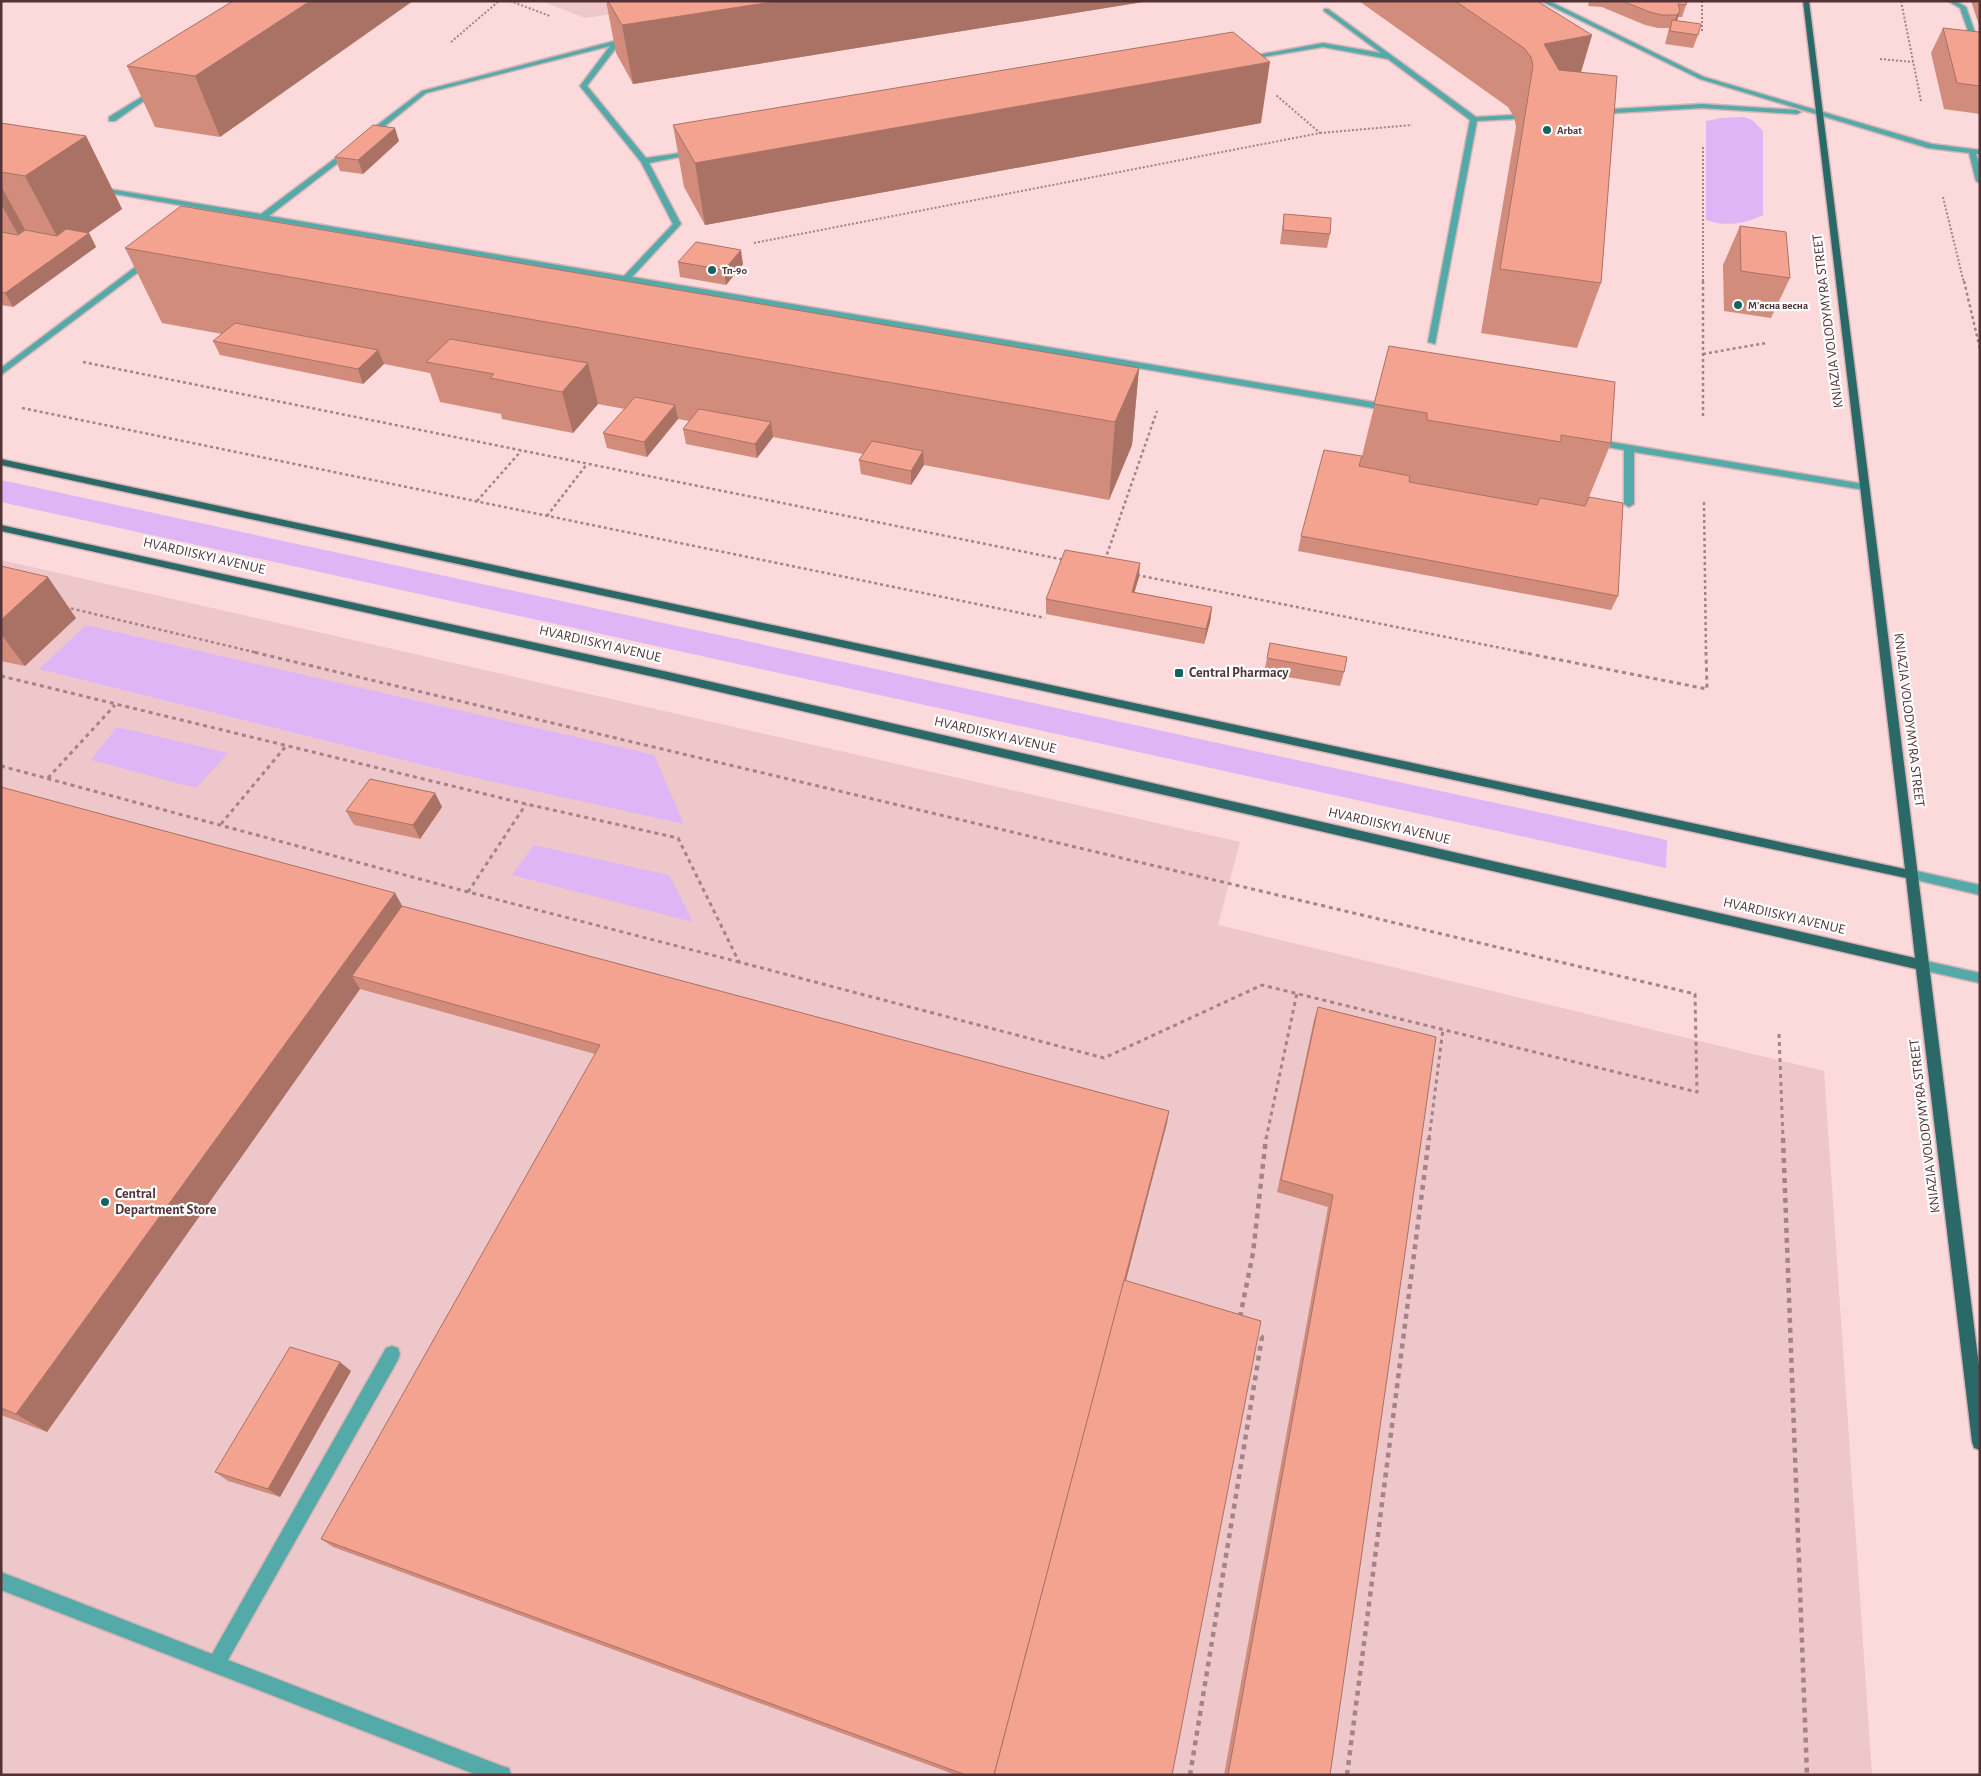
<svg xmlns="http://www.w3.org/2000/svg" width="1981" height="1776" font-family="'Alegreya Sans',sans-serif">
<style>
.built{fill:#edc7ca}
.green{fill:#e0b5f6}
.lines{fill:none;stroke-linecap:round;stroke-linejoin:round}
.minor-casing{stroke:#d7b4b6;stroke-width:3}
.major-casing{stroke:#d7b4b6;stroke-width:3}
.path-far3{stroke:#a58386;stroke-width:2;stroke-dasharray:2 2;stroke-linecap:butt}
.path-far2{stroke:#a58386;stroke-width:2.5;stroke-dasharray:3 3;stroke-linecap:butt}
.path-far1{stroke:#a58386;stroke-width:3;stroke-dasharray:4 4;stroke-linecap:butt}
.path{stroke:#a58386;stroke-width:4.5;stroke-dasharray:5 5;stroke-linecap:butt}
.minor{fill:#54aaa9;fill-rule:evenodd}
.major{fill:#2b6968;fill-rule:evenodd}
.wall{fill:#d18c7c}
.shaded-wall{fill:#aa7265}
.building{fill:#f3a390;stroke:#aa7265}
.poi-dot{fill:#156463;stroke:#fff;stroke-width:2}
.labels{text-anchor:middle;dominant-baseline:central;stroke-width:4.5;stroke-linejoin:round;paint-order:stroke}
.far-poi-label{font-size:11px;font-weight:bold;fill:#533235;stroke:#fff;text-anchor:start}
.street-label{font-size:14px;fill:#533235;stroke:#fff}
.poi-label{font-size:14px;font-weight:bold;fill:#533235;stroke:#fff;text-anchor:start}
</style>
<rect width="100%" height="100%" fill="#fcd9db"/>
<g class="built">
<path d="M542 1H705L585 18Z"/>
<path d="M1 560 1240 842 1218 925 1824 1071 1872 1775H1Z"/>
</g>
<g class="green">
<path d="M1744 117 1752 120 1763 131V215C1744 224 1726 227 1706 220V121L1721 118Z"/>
<path d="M1 480 1667 840 1666 868 1 502Z"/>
<path d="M86 625 654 755 684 824 463 775 39 669Z"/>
<path d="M117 727 228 753 196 788 91 760Z"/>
<path d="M534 845 669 875 693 922 512 875Z"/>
</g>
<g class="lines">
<g class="minor-casing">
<g id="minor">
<path d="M1541 1H1549L1704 77 1932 144 1980 150V154H1976L1980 166V183L1976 181 1969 153 1928 148 1700 79Z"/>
<path d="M1948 1H1956L1966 7 1980 47V59L1977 57 1960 8Z"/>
<path d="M1324 9H1328L1476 117 1514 115 1518 117 1514 119 1477 121 1435 344 1428 342 1470 120 1388 59 1323 47 1244 60 1241 58 1323 43 1381 53 1324 11Z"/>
<path d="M630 37 633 39 632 40 619 44 587 86 646 158 695 151 699 153 649 163 681 224 632 277 1391 405 1396 408 1391 411 97 191 93 189 97 187 261 214 349 148H352V152L269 216 624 276 673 224 641 162 580 86 610 46 426 93 370 138 363 136 422 91Z"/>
<path d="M153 90 158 91 115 121H109V117Z"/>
<path d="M1702 104 1797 110 1801 112 1797 114 1702 108 1597 114 1593 112 1597 110Z"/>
<path d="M146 259 153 261 1 375V368Z"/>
<path d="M1593 439 1864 484 1869 487 1864 490 1634 452V504L1629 507 1624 504V450L1590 444V440Z"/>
<path d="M1912 870 1980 885V895L1908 878 1906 875 1908 872Z"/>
<path d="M1922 960 1980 973V983L1917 969 1915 965 1917 961Z"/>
<path d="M392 1346 398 1348 400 1354 398 1360 228 1660 502 1766 509 1768 511 1775H477L1 1590V1572L212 1654 386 1348Z"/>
</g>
</g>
<g class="major-casing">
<path id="major" d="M1803 1H1809L1980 1374V1450L1974 1448 1972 1442 1916 969 668 680 1 531V525L668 672 1915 958 1906 878 1 465V459L1905 869Z"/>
</g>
<g class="path-far3">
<path d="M510 1 550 16"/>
<path d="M1702 1V33"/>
<path d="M1901 1 1921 101"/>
<path d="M451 42 499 1"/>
<path d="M1880 59 1913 62"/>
<path d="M1320 133 1412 125"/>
<path d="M1703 147V283"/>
<path d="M1943 197 1964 283"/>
<path d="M754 243 1320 133 1276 95"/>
</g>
<g class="path-far2">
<path d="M1703 281V418"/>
<path d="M1964 281 1980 349"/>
<path d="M1703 354 1766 343"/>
<path d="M83 362 1065 560"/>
<path d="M22 408 1045 618"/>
<path d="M477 501 521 451"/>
<path d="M1704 502 1706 653"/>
<path d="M547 516 587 464"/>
<path d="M1105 560 1157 411"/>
<path d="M1137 575 1526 653"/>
<path d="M65 607 258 653"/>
</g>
<g class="path-far1">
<path d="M1520 652 1707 689 1706 652"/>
<path d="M1 676 526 804 678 838 739 962 1104 1058 1262 985 1697 1092 1695 994 253 652"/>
<path d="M1 766 468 892 739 962"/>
<path d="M48 778 115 705"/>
<path d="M221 824 286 746"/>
<path d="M468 892 526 804"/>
<path d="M1779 1034 1783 1139"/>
<path d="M1266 1139 1297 993"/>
<path d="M1429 1139 1443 1029"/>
</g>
<g class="path">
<path d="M1783 1138 1807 1775"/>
<path d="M1240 1317 1253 1253 1266 1138"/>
<path d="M1190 1775 1262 1337 1255 1334"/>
<path d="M1347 1775 1429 1138"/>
</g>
<use href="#minor" class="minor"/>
<use href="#major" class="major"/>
</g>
<g class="wall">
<path d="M233 1 220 137 155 127 127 66Z"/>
<path d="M606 1H1149L633 84 616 53Z"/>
<path d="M1359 1H1537L1592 35 1581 72 1601 283 1577 348 1481 333 1516 127 1514 117 1508 107Z"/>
<path d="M1589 1H1687L1686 5 1682 17H1678L1677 21 1698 35 1693 48 1665 44 1669 28H1658L1645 25 1602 7 1588 6Z"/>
<path d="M1971 1H1980V28Z"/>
<path d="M1943 28 1980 35V114L1944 109 1931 53Z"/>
<path d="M1 123 86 136 122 209 88 233H89L96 247 13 307 1 305Z"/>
<path d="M1261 123 705 225 684 187 673 125Z"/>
<path d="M399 141 363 174 340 171 335 157Z"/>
<path d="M1284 214 1330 234 1327 248 1280 244Z"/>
<path d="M1740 226 1790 278 1771 318 1724 311 1723 265Z"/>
<path d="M125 248 1139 368 1132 445 1109 500 924 465 911 485 861 474 859 460 863 454 773 437 757 458 686 444 683 429 689 421 678 419 647 457 607 448 603 433 625 409 598 404 573 433 502 419 501 414 440 402 430 373 384 364 363 384 220 355 213 341 222 334 162 323Z"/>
<path d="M678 262 743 264 726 285 680 277Z"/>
<path d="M1389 346 1611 443 1589 497 1618 596 1611 610 1298 551 1301 536 1362 456Z"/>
<path d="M1 566 76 618 25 666 1 661Z"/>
<path d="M1139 577 1134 592 1212 607 1210 622 1204 644 1046 614V599Z"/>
<path d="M1270 643 1344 672 1340 686 1264 673Z"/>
<path d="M1 787 395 893 402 906 1169 1111 1126 1281 1172 1775H956L333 1547 321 1539 595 1054 360 989 47 1432 1 1415Z"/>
<path d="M435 793 442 807 420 839 354 825 346 811Z"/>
<path d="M1318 1007 1436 1037 1330 1775H1224L1328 1207 1277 1192 1314 1020Z"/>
<path d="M351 1371 280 1497 228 1481 215 1472Z"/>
</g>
<g class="shaded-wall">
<path d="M310 1H413L220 137 195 76Z"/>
<path d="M778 1H1149L633 84 622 25Z"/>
<path d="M1680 11 1676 24 1672 27 1677 15Z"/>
<path d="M1592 35 1574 95 1544 44Z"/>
<path d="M1270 62 1261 123 705 225 695 163Z"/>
<path d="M395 128 399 141 363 174 358 160Z"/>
<path d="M86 136 122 209 64 250 25 176Z"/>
<path d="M1 186 33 244 26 249 1 204Z"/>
<path d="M89 233 96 247 13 307 5 293Z"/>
<path d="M741 250 743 264 726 285 724 270Z"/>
<path d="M378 350 384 364 363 384 358 369Z"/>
<path d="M588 363 598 404 573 433 562 392Z"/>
<path d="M1139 368 1132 445 1109 500 1115 422Z"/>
<path d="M675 405 678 419 647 457 644 442Z"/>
<path d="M771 422 773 437 757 458 755 444Z"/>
<path d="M923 451 924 465 911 485V471Z"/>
<path d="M1140 563 1139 577 1130 607 1132 592Z"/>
<path d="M48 577 76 618 25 666 1 634V620Z"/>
<path d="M1212 607 1210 622 1204 644 1206 629Z"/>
<path d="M435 793 442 807 420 839 413 825Z"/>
<path d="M395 893 410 920 352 976 360 989 47 1432 16 1414Z"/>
<path d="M1169 1111 1167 1123 996 1775Z"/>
<path d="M340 1362 351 1371 280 1497 268 1489Z"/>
</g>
<g class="building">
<path d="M233 1H310L195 76 127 66Z"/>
<path d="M608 1H778L622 25Z"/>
<path d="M1455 1H1537L1592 35 1544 44 1559 70 1617 76 1601 283 1500 269 1533 66 1531 57 1524 48Z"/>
<path d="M1622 1H1687L1686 5 1678 4 1680 11 1677 15H1662L1650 12Z"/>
<path d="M1672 20 1701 24 1698 35 1670 31Z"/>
<path d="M1943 28 1979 32 1980 35V86L1957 83Z"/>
<path d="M1233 32 1270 62 695 163 673 125Z"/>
<path d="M1 123 86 136 25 176 1 172Z"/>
<path d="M373 125 395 128 358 160 335 157Z"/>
<path d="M181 206 1139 368 1115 422 125 248Z"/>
<path d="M1284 214 1331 218 1330 234 1283 230Z"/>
<path d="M1740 226 1786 232 1790 278 1741 271Z"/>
<path d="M66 229 89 233 5 293 1 292V232L18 235 25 230 57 236Z"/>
<path d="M696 242 741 250 724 270 678 262Z"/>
<path d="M235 323 378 350 358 369 213 341Z"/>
<path d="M450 339 588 363 562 392 490 378 494 374 426 362Z"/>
<path d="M1389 346 1615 382 1611 443 1561 435V442L1427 420V413L1374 404Z"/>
<path d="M635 397 675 405 644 442 603 433Z"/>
<path d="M699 409 771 422 755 444 683 429Z"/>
<path d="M872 441 923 451 911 471 859 460Z"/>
<path d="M1324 450 1362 456 1359 466 1410 476 1409 482 1537 505 1540 498 1585 506 1589 497 1623 503 1618 596 1301 536Z"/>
<path d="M1065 550 1140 563 1132 592 1212 607 1206 629 1046 599Z"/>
<path d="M1 566 48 577 1 620Z"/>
<path d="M1270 643 1347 657 1344 672 1267 658Z"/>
<path d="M370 779 435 793 413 825 346 811Z"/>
<path d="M1 787 395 893 16 1414 1 1408Z"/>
<path d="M402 906 1169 1111 994 1775H966L321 1539 600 1045 352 976Z"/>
<path d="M1318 1007 1436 1037 1330 1775H1228L1333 1195 1281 1180Z"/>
<path d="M1124 1280 1261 1321 1172 1775H994Z"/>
<path d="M290 1347 340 1362 268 1489 215 1472Z"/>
</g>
<g class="poi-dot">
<circle cx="1547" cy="130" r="5"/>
<circle cx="712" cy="270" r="5"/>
<circle cx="1738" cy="305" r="5"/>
<rect x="1174" y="668" width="10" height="10" rx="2.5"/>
<circle cx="105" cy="1202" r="5"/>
</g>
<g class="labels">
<g class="far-poi-label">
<text x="1557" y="130">Arbat</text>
<text x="722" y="270">Тп-90</text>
<text x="1748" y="305">М'ясна весна</text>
</g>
<g class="street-label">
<text transform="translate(1828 321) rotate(-97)">KNIAZIA VOLODYMYRA STREET</text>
<text transform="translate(204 556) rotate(13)">HVARDIISKYI AVENUE</text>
<text transform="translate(600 644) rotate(13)">HVARDIISKYI AVENUE</text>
<text transform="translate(1909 720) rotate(83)">KNIAZIA VOLODYMYRA STREET</text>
<text transform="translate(995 735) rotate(13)">HVARDIISKYI AVENUE</text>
<text transform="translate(1389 826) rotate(13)">HVARDIISKYI AVENUE</text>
<text transform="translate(1784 916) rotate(13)">HVARDIISKYI AVENUE</text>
<text transform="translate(1925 1126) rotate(-97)">KNIAZIA VOLODYMYRA STREET</text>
</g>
<g class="poi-label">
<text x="1189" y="673">Central Pharmacy</text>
<text x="115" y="1194">Central<tspan x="115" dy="16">Department Store</tspan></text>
</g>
</g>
<rect width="1981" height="1776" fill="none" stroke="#533235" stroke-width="5"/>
</svg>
